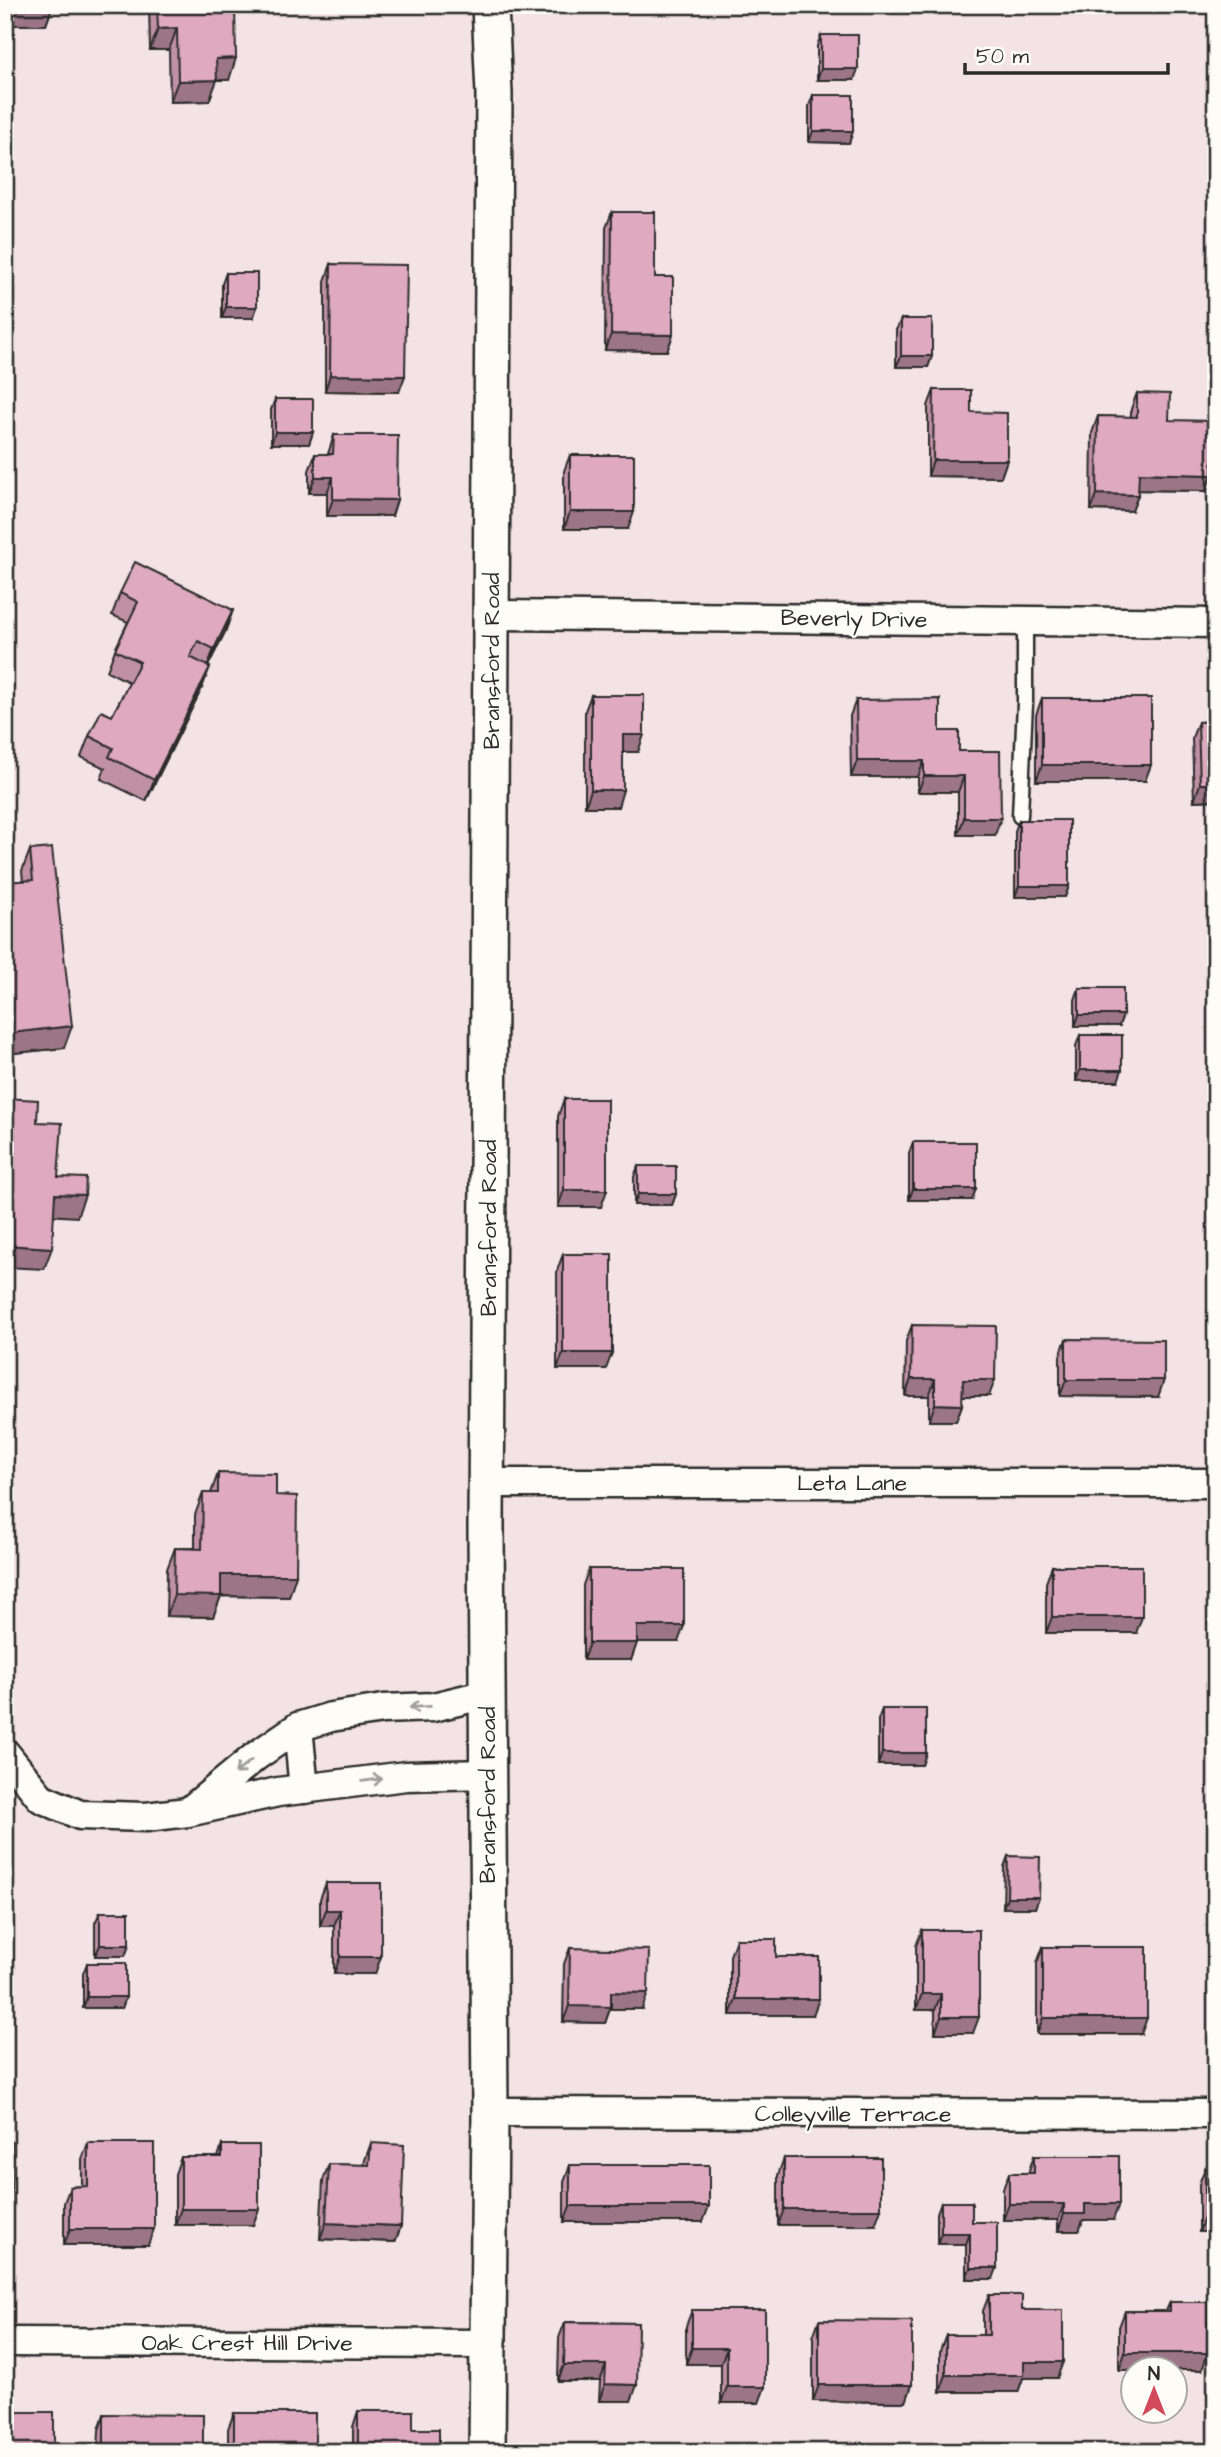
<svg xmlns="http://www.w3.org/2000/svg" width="1221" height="2457" font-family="'Architects Daughter',sans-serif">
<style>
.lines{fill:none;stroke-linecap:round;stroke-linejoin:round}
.service-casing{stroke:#2b2b2b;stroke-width:19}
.minor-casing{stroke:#2b2b2b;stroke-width:33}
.tertiary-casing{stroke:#2b2b2b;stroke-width:40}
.service{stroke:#fdfcf7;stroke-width:14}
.minor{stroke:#fdfcf7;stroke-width:28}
.tertiary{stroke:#fdfcf7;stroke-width:35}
.wall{fill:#c091a5;stroke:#2b2b2b;stroke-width:2}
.shaded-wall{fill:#9c7686;stroke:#2b2b2b;stroke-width:2}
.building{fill:#dfa9c0;stroke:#2b2b2b;stroke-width:2}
.oneway{stroke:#9e9e9b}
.labels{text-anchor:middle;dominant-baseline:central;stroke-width:5;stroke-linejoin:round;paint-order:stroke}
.street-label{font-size:23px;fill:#2b2b2b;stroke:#fdfcf7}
</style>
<rect width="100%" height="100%" fill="#f4e3e6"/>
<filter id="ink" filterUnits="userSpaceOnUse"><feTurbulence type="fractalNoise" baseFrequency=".0143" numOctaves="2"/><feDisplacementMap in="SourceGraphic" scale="14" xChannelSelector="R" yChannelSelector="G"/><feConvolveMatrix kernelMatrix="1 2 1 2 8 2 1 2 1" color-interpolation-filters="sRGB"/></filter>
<g filter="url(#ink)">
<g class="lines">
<g class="service-casing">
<path id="service" d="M1020 816 1025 703V621"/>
</g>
<g class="minor-casing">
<g id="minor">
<path d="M493 615 1216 623"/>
<path d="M488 1483H1216"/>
<path d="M298 1727 304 1789"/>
<path d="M5 1753 41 1798 80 1815 146 1817 188 1812 278 1792 406 1776 487 1774"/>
<path d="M193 1808 256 1756 298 1727 331 1717 383 1709 433 1707 487 1694"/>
<path d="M490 2112 1216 2114"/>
<path d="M5 2342 488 2344"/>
</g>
</g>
<g class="tertiary-casing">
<path id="tertiary" d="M487 2452 490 2112 486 1529 494 94 490 5"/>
</g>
<use href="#service" class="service"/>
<use href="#minor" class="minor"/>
<use href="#tertiary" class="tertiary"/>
</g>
<g class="wall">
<path d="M5 5H52V8L46 25H5Z"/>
<path d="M149 5H235L229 80H217L209 101 170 102 169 50H150Z"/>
<path d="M821 35 854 80H817V46Z"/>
<path d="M813 95 853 131 849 143 809 142V106Z"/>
<path d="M612 212 655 277 673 335 667 351 605 350 606 228Z"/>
<path d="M331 264 399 392 325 391V281Z"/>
<path d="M226 273 257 307 253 318H222V284Z"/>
<path d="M901 319 932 356 928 367H896V330Z"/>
<path d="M934 390 1007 460 1001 477 928 476V406Z"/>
<path d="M1137 393 1169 420 1206 491 1138 490V495L1132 511 1091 510 1092 433 1098 416 1131 417V409Z"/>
<path d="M275 399 313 432 309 444H271V410Z"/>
<path d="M334 435 392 516H327V493H309V471L315 454H328Z"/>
<path d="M570 455 628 529H564V471Z"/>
<path d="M120 593 233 610 225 632 208 666 202 688 146 801 101 779 105 768 81 757 89 736 112 716 129 682 107 671 115 650 128 622 112 615Z"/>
<path d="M591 695 638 752H623L618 807H585V711Z"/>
<path d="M1042 698 1145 781H1036V715Z"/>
<path d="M856 700 940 731 959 751 995 835H958V792H918V777H851L850 716Z"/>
<path d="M1216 721V800L1194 801 1192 738 1198 722Z"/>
<path d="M1019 820 1069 886 1065 897H1015V831Z"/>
<path d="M30 850 64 1048 5 1054V882L23 881 22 871Z"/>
<path d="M1213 909 1216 965H1209V920Z"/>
<path d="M1079 988 1119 1026H1075V1000Z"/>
<path d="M1080 1035 1118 1081H1076V1046Z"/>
<path d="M564 1099 601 1207H558V1116Z"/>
<path d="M913 1142 972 1200H909V1153Z"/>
<path d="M638 1166 676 1194 672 1205H634V1177Z"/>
<path d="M563 1254 606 1369H557V1271Z"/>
<path d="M912 1325 989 1396H962V1405L956 1421H929V1396H905L906 1341Z"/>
<path d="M1066 1339 1158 1397 1060 1396V1356Z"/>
<path d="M218 1473 276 1495 289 1597 221 1596 213 1617 166 1616 167 1569 175 1548H195V1515L203 1493H211Z"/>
<path d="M1052 1566 1136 1633H1046V1583Z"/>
<path d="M589 1569 678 1642H637L631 1660H583V1585Z"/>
<path d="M1216 1574V1630H1209L1210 1589Z"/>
<path d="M882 1709 926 1753 922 1765H878V1720Z"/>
<path d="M1008 1856 1039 1897 1035 1908H1003L1004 1867Z"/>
<path d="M326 1883 375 1974H334V1926H320V1899Z"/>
<path d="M100 1912 129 1945 125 1956H95V1923Z"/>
<path d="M922 1930 973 2033H935V2010H916V1946Z"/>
<path d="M736 1939 776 1957 813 2015H730V1956Z"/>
<path d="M1043 1947 1141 2034H1037V1963Z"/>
<path d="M570 1948 642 2009H610L605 2023 563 2022 564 1964Z"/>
<path d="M87 1963 126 1997 122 2008H83V1974Z"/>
<path d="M88 2143 148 2245H64V2203L70 2187 82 2186V2159Z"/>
<path d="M371 2143 401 2226 395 2242 320 2239 323 2180 329 2164 364 2165 365 2160Z"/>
<path d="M222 2145 253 2225H175V2174L181 2157H218Z"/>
<path d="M1034 2156 1113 2220H1083L1079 2231H1058V2220H1003V2189L1009 2173H1028Z"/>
<path d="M784 2158 875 2225H778V2175Z"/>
<path d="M570 2165 703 2222H564V2181Z"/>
<path d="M1205 2168 1216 2232H1199V2184Z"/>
<path d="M941 2202 972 2222 993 2279H966V2244H937V2213Z"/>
<path d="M989 2295 1022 2310 1057 2378H1023L1018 2392H940V2351L946 2335H983V2311Z"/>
<path d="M1170 2302 1202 2370H1119V2327L1125 2311H1166Z"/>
<path d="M692 2310H765L759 2403H721V2364H686V2326Z"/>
<path d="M819 2320 912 2385 906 2402 813 2401V2337Z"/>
<path d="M565 2322 638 2323 631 2401H599L600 2381H558L559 2338Z"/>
<path d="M358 2411 413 2429 439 2452H353V2427Z"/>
<path d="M234 2413 315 2452H228V2429Z"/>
<path d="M104 2414 203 2452H98L99 2430Z"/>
</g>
<g class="shaded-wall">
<path d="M11 8H52L46 25H5Z"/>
<path d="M177 28 169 50H150L158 29Z"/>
<path d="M236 58 229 80H209L216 59Z"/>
<path d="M821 69H858L854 80H817Z"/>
<path d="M217 80 209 101 170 102 178 81Z"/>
<path d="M813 131H853L849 143 809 142Z"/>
<path d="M226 307H257L253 318H222Z"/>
<path d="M611 334 673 335 667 351 605 350Z"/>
<path d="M901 356H932L928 367H896Z"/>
<path d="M330 375 405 376 399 392 325 391Z"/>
<path d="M275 432H313L309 444H271Z"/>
<path d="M933 460H1007L1001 477 928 476Z"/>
<path d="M1139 473 1212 475 1206 491 1133 490Z"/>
<path d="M315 477H333L327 493H309Z"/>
<path d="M1097 494 1138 495 1132 511 1091 510Z"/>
<path d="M333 499 397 500 392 516H327Z"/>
<path d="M570 512H634L628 529H564Z"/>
<path d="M233 610 225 632 206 670 214 649Z"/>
<path d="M210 667 202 688 146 801 154 780Z"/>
<path d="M623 735H644L638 752H618Z"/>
<path d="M857 761H924L918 777H851Z"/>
<path d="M1042 765H1151L1145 781H1036Z"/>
<path d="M924 776H964L958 792H918Z"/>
<path d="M1200 784H1216V800L1194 801Z"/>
<path d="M591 790H623L618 807H585Z"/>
<path d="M964 818H1001L995 835H958Z"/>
<path d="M1019 886H1069L1065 897H1015Z"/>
<path d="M1213 954H1216V965H1209Z"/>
<path d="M1079 1015H1123L1119 1026H1075Z"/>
<path d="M72 1026 64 1048 5 1054V1045L10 1033Z"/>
<path d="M1080 1070H1122L1118 1081H1076Z"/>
<path d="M913 1189H976L972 1200H909Z"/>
<path d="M564 1190H607L601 1207H558Z"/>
<path d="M55 1194 85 1195 77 1217 47 1215Z"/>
<path d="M638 1194H676L672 1205H634Z"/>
<path d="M5 1245 52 1248 44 1269 5 1267Z"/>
<path d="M563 1353H612L606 1369H557Z"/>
<path d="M911 1379H935L929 1396H905Z"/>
<path d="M963 1380H995L989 1396H957Z"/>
<path d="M1066 1380H1164L1158 1397 1060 1396Z"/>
<path d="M935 1404 962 1405 956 1421H929Z"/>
<path d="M221 1575H296L289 1597 221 1596 213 1617 166 1616 174 1595Z"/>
<path d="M1215 1614 1216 1630H1209Z"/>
<path d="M1052 1617H1142L1136 1633H1046Z"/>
<path d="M637 1626H684L678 1642H631Z"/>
<path d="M589 1643H637L631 1660H583Z"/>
<path d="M882 1753H926L922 1765H878Z"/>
<path d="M1007 1897H1039L1035 1908H1003Z"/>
<path d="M326 1910H340L334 1926H320Z"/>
<path d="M100 1945H129L125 1956H95Z"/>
<path d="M340 1957H381L375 1974H334Z"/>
<path d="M611 1992 648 1993 642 2009H610L605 2023 563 2022 569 2006Z"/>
<path d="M922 1994H941L935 2010H916Z"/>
<path d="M87 1997H126L122 2008H83Z"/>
<path d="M736 1999H819L813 2015H730Z"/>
<path d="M941 2017H979L973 2033H935Z"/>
<path d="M1043 2018H1147L1141 2034H1037Z"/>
<path d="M1009 2204H1064L1058 2220H1003Z"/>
<path d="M1085 2204H1119L1113 2220H1083L1079 2231H1058L1064 2214Z"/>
<path d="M570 2206H709L703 2222H564Z"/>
<path d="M181 2209H259L253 2225H175Z"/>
<path d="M784 2209H881L875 2225H778Z"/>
<path d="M1205 2215H1216V2232H1199Z"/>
<path d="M326 2223 401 2226 395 2242 320 2239Z"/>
<path d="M5 2224H11L5 2239Z"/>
<path d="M70 2229H154L148 2245H64Z"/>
<path d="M941 2233H970L966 2244H937Z"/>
<path d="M970 2268H997L993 2279H966Z"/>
<path d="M692 2348H727L721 2364H686Z"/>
<path d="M1125 2353H1208L1202 2370H1119Z"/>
<path d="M1024 2362H1063L1057 2378H1023L1018 2392H940L946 2375Z"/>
<path d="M564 2365H606L600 2381H558Z"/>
<path d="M605 2384 637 2385 631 2401H599Z"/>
<path d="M819 2385H912L906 2402 813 2401Z"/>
<path d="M727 2387H765L759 2403H721Z"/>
</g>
<g class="building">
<rect x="11" y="5" width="41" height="3"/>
<path d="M157 5H235L236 58 216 59 217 80 178 81 177 28 158 29Z"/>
<rect x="821" y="35" width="37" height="34"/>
<rect x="813" y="95" width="40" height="36"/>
<path d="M612 212H655V277H673V335L611 334Z"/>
<path d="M331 264 407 265 405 376 330 375Z"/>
<rect x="226" y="273" width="31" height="34"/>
<rect x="901" y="319" width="31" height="37"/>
<path d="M934 390H971V412L1007 413V460H933Z"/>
<path d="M1137 393 1170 394 1169 420 1213 421 1212 475 1139 473 1138 495 1097 494 1098 416 1137 417Z"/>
<rect x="275" y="399" width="38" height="33"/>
<path d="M334 435H398L397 500 333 499V477H315V454H333Z"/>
<rect x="570" y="455" width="64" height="57"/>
<path d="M135 562 233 610 214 649 198 641 190 657 210 667 154 780 109 757 113 748 89 736 101 711 112 716 140 662 115 650 138 602 120 593Z"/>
<path d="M591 695H644V735H623V790H591Z"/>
<rect x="1042" y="698" width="109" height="67"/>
<path d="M940 699V731H959V751H1000L1001 818H964V776H924V761H857L856 700Z"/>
<path d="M1216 721V784H1200L1198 722Z"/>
<rect x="1019" y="820" width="50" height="66"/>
<path d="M52 848 72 1026 10 1033 5 992V882L33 880 30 850Z"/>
<rect x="1213" y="909" width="3" height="45"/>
<rect x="1079" y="988" width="44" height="27"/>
<rect x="1080" y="1035" width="42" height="35"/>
<path d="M5 1098 38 1100 37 1122 62 1123 58 1177 86 1178 85 1195 55 1194 52 1248 5 1245Z"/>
<rect x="564" y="1099" width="43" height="91"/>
<rect x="913" y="1142" width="63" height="47"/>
<rect x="638" y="1166" width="38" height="28"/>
<rect x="563" y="1254" width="49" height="99"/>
<path d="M912 1325 996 1326 995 1380H963L962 1405 935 1404V1379H911Z"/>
<path d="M1066 1339 1164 1340V1380H1066Z"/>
<path d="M218 1473 276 1474V1495L297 1496 296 1575H221V1596L174 1595 175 1548 202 1549 203 1493H218Z"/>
<rect x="1052" y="1566" width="90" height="51"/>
<path d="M589 1569H684V1626H637V1643H589Z"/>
<rect x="882" y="1709" width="44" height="44"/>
<path d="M1008 1856 1040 1857 1039 1897H1007Z"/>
<path d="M326 1883H381V1957H340V1910H326Z"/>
<rect x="100" y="1912" width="29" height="33"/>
<path d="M922 1930H979V2017H941V1994H922Z"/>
<path d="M736 1939H776V1957H819V1999H736Z"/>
<rect x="1043" y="1947" width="104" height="71"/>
<path d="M570 1948 649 1950 648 1993 611 1992V2007L569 2006Z"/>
<rect x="87" y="1963" width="39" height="34"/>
<path d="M5 2142H12L11 2224H5Z"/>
<path d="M88 2143H154V2229H70V2187L88 2186Z"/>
<path d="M371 2143 404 2145 401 2226 326 2223 329 2164 369 2165Z"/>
<path d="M222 2145H259V2209H181V2157H222Z"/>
<path d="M1034 2156H1119V2204H1085V2214H1064V2204H1009V2173H1034Z"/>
<rect x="784" y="2158" width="97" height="51"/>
<rect x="570" y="2165" width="139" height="41"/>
<rect x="1205" y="2168" width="11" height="47"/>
<path d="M941 2202H972V2222H997V2268H970V2233H941Z"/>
<path d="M989 2295H1022V2310H1063V2362H1024V2375H946V2335H989Z"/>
<path d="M1170 2302H1208V2353H1125V2311H1170Z"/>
<path d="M692 2310H765V2387H727V2348H692Z"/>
<path d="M819 2320 912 2321V2385H819Z"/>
<path d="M565 2322 638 2323 637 2385 605 2384 606 2365H564Z"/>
<path d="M358 2411H413V2429H439V2452H358Z"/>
<rect x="5" y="2412" width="49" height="40"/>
<rect x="234" y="2413" width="81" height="39"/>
<path d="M104 2414 203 2415V2452H104Z"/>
</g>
<defs><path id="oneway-shaft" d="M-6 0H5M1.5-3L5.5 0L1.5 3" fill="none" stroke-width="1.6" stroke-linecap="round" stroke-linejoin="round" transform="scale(1.75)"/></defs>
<g class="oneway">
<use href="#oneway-shaft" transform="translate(420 1707) rotate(177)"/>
<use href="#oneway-shaft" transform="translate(243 1767) rotate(141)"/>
<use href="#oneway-shaft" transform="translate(372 1780) rotate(-7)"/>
</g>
</g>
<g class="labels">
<g class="street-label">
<text transform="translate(854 619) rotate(1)">Beverly Drive</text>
<text transform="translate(492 661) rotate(-90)">Bransford Road</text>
<text transform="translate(489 1228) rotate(-90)">Bransford Road</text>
<text x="852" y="1483">Leta Lane</text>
<text transform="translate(488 1795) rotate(-90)">Bransford Road</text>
<text x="853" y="2114">Colleyville Terrace</text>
<text x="247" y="2343">Oak Crest Hill Drive</text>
</g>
</g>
<rect width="1221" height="2457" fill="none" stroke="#fdfcf7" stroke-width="28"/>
<rect x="14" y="14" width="1193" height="2429" fill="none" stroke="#2b2b2b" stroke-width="2.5" filter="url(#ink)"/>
<g transform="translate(1154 2390)"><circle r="33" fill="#fdfcf7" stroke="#a9a8a5" stroke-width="2"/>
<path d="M0-5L12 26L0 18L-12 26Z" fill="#d1495b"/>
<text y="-10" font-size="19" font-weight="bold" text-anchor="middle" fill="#2b2b2b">N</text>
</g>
<path d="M965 63v10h203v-10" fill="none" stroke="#2b2b2b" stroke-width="3.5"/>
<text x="976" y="63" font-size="21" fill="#2b2b2b" stroke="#fdfcf7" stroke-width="5" paint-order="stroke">50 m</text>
</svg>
